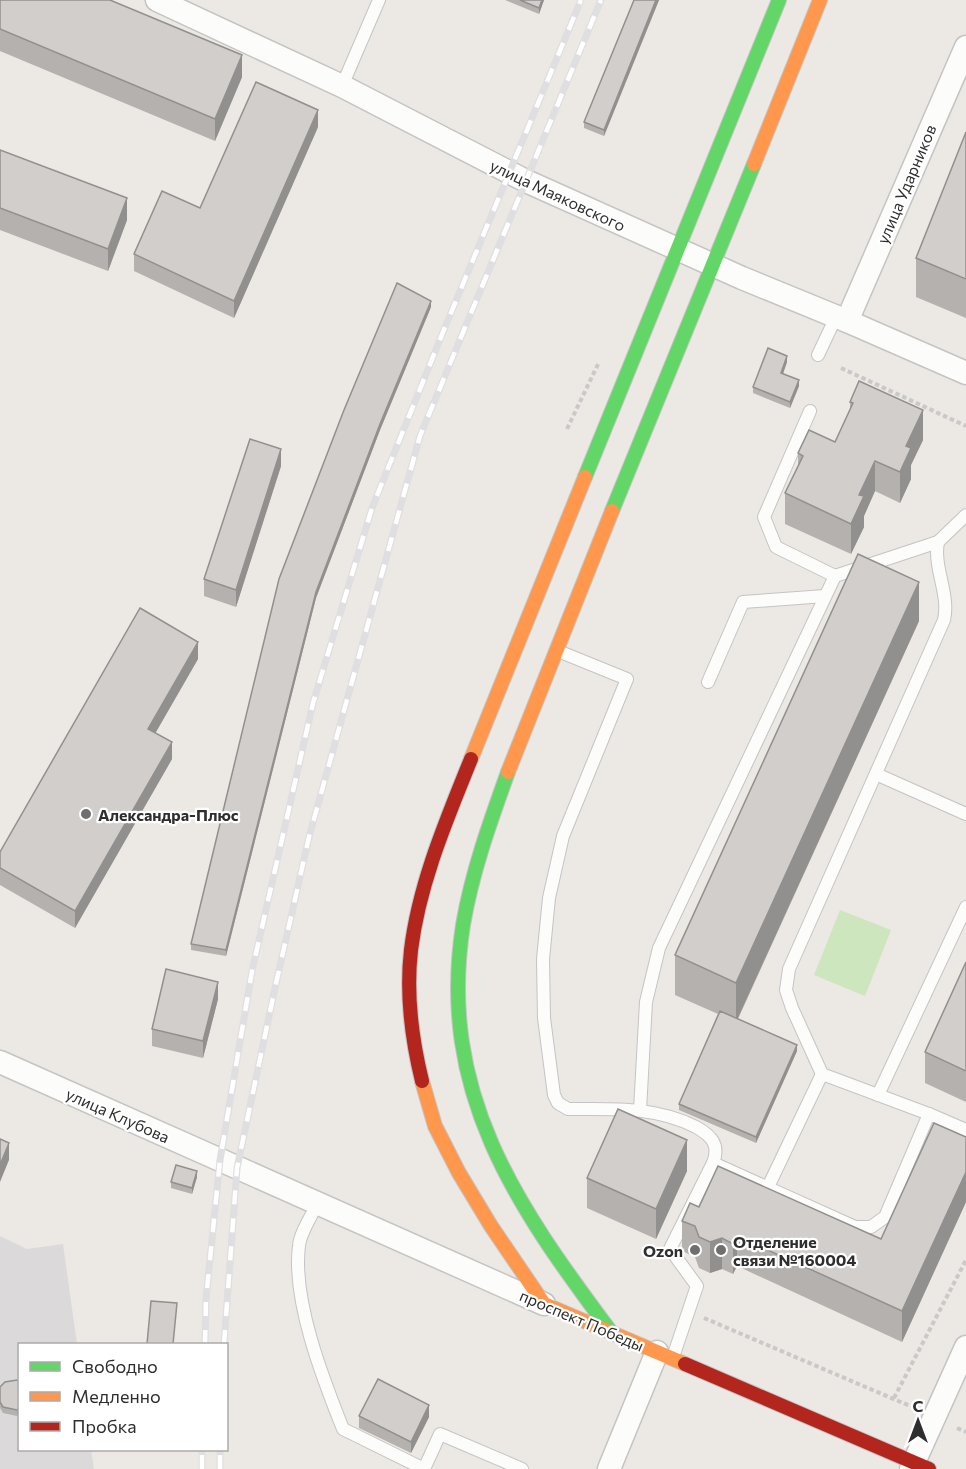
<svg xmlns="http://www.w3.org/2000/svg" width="966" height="1469" font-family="Commissioner,sans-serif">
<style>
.industrial{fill:#dcd9db}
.green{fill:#cee6be}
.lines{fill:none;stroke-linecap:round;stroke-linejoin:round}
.lane-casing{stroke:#c5c4c5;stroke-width:14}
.street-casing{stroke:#c5c4c5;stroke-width:25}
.fast-casing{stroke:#c5c4c5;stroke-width:16}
.slow-casing{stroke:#c5c4c5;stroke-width:16}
.jam-casing{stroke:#c5c4c5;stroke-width:16}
.path{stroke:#c9c9c8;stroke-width:4;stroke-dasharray:4.5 3;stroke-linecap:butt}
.lane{stroke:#fcfcfb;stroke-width:12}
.street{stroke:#fcfcfb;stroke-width:22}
.fast{stroke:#63d668;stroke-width:14}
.slow{stroke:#ff974d;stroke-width:14}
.jam{stroke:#b3261e;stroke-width:14}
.rail-casing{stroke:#dfdfe1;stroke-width:7}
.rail{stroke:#fff;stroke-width:4.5;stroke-dasharray:14;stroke-linecap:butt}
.wall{fill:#b4b1af}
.shaded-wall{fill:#92908e}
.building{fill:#d1cecb;stroke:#92908e;stroke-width:1.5}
.poi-dot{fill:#706f6e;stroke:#fff;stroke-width:2}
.labels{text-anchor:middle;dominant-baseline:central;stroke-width:4.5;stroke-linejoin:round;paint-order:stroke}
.street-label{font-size:16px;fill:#2e2e2e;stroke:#fff}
.poi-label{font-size:16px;font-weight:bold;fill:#2e2e2e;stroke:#fff;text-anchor:start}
</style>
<rect width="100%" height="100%" fill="#ece8e4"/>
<path class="industrial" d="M0 1236 27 1249 63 1244 77 1344H20V1450H91L94 1469H0Z"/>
<path class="green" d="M840 910 891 930 865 996 814 975Z"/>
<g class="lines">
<g class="lane-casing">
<g id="lane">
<path d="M342 86 379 0"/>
<path d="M818 355 836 317"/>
<path d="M810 411 764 517 776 547 835 576"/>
<path d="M966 515 938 542C933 568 950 594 944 620L789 969 786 990 792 1008 822 1074 929 1114 966 1130"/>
<path d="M558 651 627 679 563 836 549 898 543 959 544 1018 554 1095 558 1103 568 1109C612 1109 655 1106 696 1127 712 1136 720 1145 713 1163"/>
<path d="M708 682 743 602 825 596"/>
<path d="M876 774 966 814"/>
<path d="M878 1095 966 907"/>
<path d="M640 1110 646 1002 659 948 835 576 938 542"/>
<path d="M768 1187 822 1074"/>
<path d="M317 1204C311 1217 300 1233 299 1246 292 1300 323 1379 343 1429L424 1469"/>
<path d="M673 1357 697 1286 670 1249 713 1163 855 1227H871L885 1217 929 1114"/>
<path d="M424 1469 440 1434 522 1469"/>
</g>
</g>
<g class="street-casing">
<g id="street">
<path d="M157 0 342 86 526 181 742 278 847 321 966 373"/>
<path d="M847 321 966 47"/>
<path d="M0 1062 544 1304"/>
<path d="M609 1469 657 1352"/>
<path d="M911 1469 966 1347"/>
</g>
</g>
<g class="fast-casing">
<g id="fast">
<path d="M585 477 779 0"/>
<path d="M612 511 754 164"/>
<path d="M508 772C490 822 472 872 463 925 437 1092 516 1205 611 1332"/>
</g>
</g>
<g class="slow-casing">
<g id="slow">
<path d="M754 164 820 0"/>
<path d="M471 759 585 477"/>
<path d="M508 772 612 511"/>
<path d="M422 1081 435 1126 459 1173 491 1226 544 1304 685 1364"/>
</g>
</g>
<g class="jam-casing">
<g id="jam">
<path d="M422 1081C412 1040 406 993 411 950 419 884 446 821 471 759"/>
<path d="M685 1364 929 1469"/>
</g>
</g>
<g class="path">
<path d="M841 368 966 426"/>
<path d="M567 429 599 362"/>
<path d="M704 1318 910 1406"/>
<path d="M894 1398 966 1260"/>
<path d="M957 1428 966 1432"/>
</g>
<use href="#lane" class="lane"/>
<use href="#street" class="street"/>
<use href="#fast" class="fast"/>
<use href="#slow" class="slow"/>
<use href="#jam" class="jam"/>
<g class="rail-casing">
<g id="rail">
<path d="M205 1344 206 1299 220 1160 252 971 313 703 372 508 443 332 581 0"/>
<path d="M224 1344 237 1168 275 988 309 837 420 436 601 0"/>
<path d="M202 1469V1450"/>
<path d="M220 1469V1450"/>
</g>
</g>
<use href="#rail" class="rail"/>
</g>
<g class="wall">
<path d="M0 0 242 77 215 141 0 51Z"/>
<path d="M505 0H544L539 14Z"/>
<path d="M634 0H659L604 136 584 128V122Z"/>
<path d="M318 127 234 318 134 271V254Z"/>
<path d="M966 132V318L916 297V258Z"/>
<path d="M0 150 127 220 108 271 0 230Z"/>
<path d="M431 307 380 430 316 598 226 956 191 950V944L279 579Z"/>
<path d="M787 362 783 374 799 386 790 408 753 393V387Z"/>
<path d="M850 402 923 440 911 465V479L900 503 875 491 864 516V527L851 554 785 524V493L798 466V453L835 442 850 410Z"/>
<path d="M281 466 236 607 204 596V579Z"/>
<path d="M919 621 738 1019 797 1051 756 1143 679 1110V1104L718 1014 675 995V955Z"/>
<path d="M198 659 155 733 172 759 75 928 0 885V852Z"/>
<path d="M966 962V1102L925 1083V1052Z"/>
<path d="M218 999 203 1058 152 1046V1029Z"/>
<path d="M966 1137V1202L902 1342 737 1266 733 1274 722 1269 710 1273 699 1268 695 1257 682 1251V1221L699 1207 881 1239Z"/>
<path d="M687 1171 656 1239 587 1208V1178Z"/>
<path d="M197 1177 192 1194 171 1188V1182Z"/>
<path d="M20 1382 17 1416 3 1413 0 1408V1387Z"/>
<path d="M359 1416 429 1417 411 1453 359 1428Z"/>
</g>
<g class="shaded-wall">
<path d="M542 0H544L539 14V8Z"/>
<path d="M656 0H659L604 136V130Z"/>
<path d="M242 55V77L215 141V119Z"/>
<path d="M318 110V127L234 318V301Z"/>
<path d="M127 198V220L108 271V249Z"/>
<path d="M431 301V307L380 430 316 598 226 956V950L316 592 380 424Z"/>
<path d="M787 356V362L781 379V373Z"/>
<path d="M799 380V386L790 408V402Z"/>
<path d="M923 410V440L911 465V479L900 503V472L906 446Z"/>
<path d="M281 449V466L236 607V590Z"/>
<path d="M875 461V491L864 516V527L851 554V524L859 495Z"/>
<path d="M919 582V621L736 1022V983Z"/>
<path d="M198 642V659L148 746V729Z"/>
<path d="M172 742V759L75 928V911Z"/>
<path d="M218 982V999L203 1058V1041Z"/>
<path d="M797 1045V1051L756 1143V1137Z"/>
<path d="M687 1140V1171L656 1239V1209Z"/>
<path d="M9 1143V1160L0 1182V1165Z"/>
<path d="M197 1171V1177L192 1194V1188Z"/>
<path d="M966 1172V1202L902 1342V1311Z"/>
<path d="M737 1236V1266L733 1274V1244Z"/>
<path d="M722 1238V1269L710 1273V1242Z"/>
<path d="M429 1405V1417L411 1453V1442Z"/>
<path d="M20 1407V1413L17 1416V1410Z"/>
</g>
<g class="building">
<path d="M0 0H110L242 55 215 119 0 29Z"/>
<path d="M520 0H542L539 8Z"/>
<path d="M634 0H656L604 130 584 122Z"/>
<path d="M256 82 318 110 234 301 134 254 162 191 200 208Z"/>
<path d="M966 132V279L916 258Z"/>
<path d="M0 150 127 198 108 249 0 208Z"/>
<path d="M397 283 431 301 380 424 316 592 226 950 191 944 279 579 344 410Z"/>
<path d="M768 348 787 356 781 373 799 380 790 402 753 387Z"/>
<path d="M859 381 923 410 906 446 911 448 900 472 875 461 859 495 864 496 851 524 785 493 803 456 798 453 809 430 835 442 853 403 850 402Z"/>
<path d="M250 439 281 449 236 590 204 579Z"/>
<path d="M858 554 919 582 736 983 675 955Z"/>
<path d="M140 608 198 642 148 729 172 742 75 911 0 868V852Z"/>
<path d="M966 962V1071L925 1052Z"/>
<path d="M166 969 218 982 203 1041 152 1029Z"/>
<path d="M720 1011 797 1045 756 1137 679 1104Z"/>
<path d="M618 1109 687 1140 656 1209 587 1178Z"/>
<path d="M934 1123 966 1137V1172L902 1311 737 1236 733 1244 722 1238 710 1242 699 1237 695 1226 682 1221 690 1203 699 1207 718 1166 881 1239Z"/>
<path d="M0 1139 9 1143 0 1165Z"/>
<path d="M176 1165 197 1171 192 1188 171 1182Z"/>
<path d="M151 1301 177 1303 173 1344H147Z"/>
<path d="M378 1379 429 1405 411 1442 359 1416Z"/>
<path d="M17 1380 20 1382V1407L17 1410 3 1407 0 1402V1387L5 1382Z"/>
</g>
<g class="poi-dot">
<circle cx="86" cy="814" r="6"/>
<circle cx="695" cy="1250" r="6"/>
<circle cx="721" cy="1250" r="6"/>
</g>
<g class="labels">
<g class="street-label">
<text transform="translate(906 184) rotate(-67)">улица Ударников</text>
<text transform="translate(558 195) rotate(25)">улица Маяковского</text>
<text transform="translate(118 1115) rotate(24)">улица Клубова</text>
<text transform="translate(582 1320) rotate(23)">проспект Победы</text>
</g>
<g class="poi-label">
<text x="98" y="814">Александра-Плюс</text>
<text x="733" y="1241">Отделение<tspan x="733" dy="18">связи №160004</tspan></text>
<text x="683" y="1250" text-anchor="end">Ozon</text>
</g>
</g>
<rect x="18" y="1343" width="210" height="108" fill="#ffffff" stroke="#ababab" stroke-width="1.5"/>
<rect x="30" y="1362" width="30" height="9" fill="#63d668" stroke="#ababab" stroke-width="1.5"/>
<text x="72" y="1373" font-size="18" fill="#2e2e2e">Свободно</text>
<rect x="30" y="1392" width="30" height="9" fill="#ff974d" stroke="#ababab" stroke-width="1.5"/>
<text x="72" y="1403" font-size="18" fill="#2e2e2e">Медленно</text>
<rect x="30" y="1422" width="30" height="9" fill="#b3261e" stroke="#ababab" stroke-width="1.5"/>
<text x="72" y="1433" font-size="18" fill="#2e2e2e">Пробка</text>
<g transform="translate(918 1421)" stroke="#ffffff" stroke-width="4.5" paint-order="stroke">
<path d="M0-4.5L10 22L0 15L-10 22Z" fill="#2e2e2e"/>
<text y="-9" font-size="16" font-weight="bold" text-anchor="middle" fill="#2e2e2e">С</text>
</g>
</svg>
